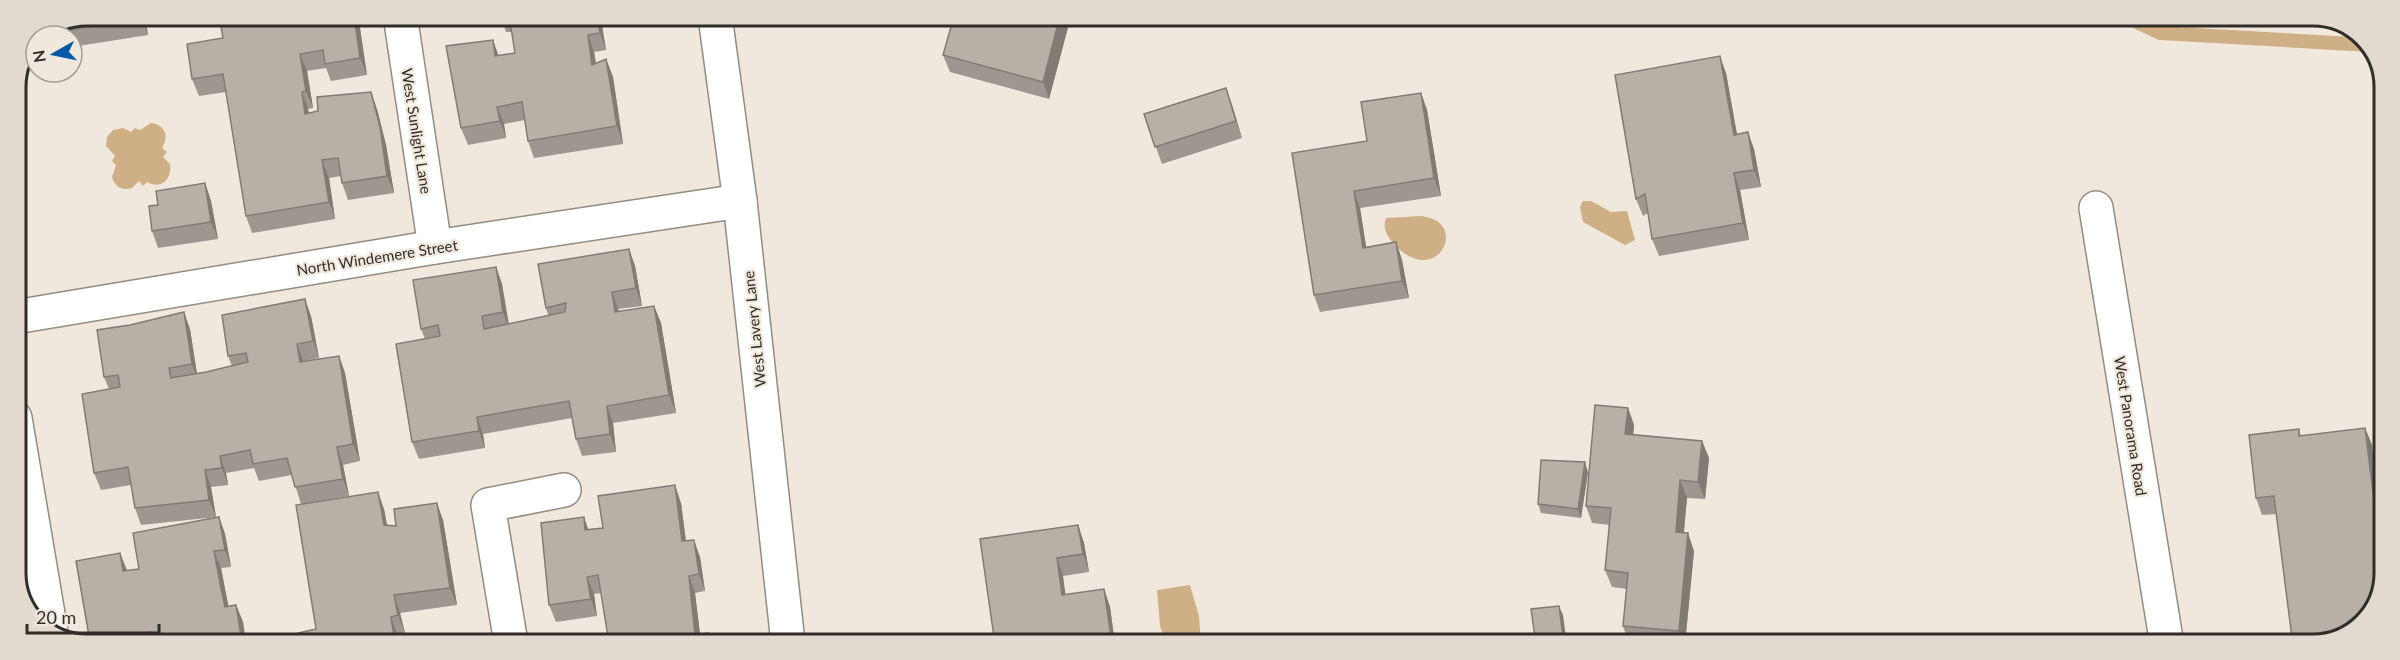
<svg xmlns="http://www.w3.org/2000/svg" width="2400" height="660" font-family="Lato,sans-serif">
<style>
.water{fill:#cfaf85}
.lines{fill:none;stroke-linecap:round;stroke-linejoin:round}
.stream{stroke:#cfaf85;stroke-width:14}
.minor-casing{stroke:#948c82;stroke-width:36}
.minor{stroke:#fff;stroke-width:33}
.wall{fill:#9e978f}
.shaded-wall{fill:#817b74}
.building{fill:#b8b0a6;stroke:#817b74;stroke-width:1.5}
.labels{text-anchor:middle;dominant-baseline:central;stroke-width:4.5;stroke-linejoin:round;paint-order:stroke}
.street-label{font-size:15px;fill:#302d29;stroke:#f1e8dd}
.rim{fill:none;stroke:#302d29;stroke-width:3}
</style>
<rect width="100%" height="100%" fill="#f1e8dd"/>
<g class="water">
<path d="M151 123C166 125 169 137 162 148L167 152 163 157 170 164C172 179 162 190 147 182L143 186 139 181 132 188C122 191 115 187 112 177L116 165 112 161 115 156 106 146 107 137 113 130 123 128 131 132 135 128 140 130Z"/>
<path d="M1583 201H1591L1611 212 1627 211 1635 240 1625 245 1583 222 1580 207Z"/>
<path d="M1420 216C1472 220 1437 292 1393 243 1387 236 1382 227 1386 218Z"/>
<path d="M1190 585 1199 616 1201 644H1166L1160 626 1157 590Z"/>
</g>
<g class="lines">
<path class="stream" d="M2126 17 2160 33 2370 45"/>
<g class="minor-casing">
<g id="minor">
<path d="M400 15 435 247"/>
<path d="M715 16 740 201 788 643"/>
<path d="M2096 208 2167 645"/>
<path d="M15 317 435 247 740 201"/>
<path d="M15 418 51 632"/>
<path d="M511 643 488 505 564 490"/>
</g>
</g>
<use href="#minor" class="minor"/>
</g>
<g class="wall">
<path d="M86 15H145L148 35 72 47V36H66L63 27 52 29Z"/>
<path d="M358 15 367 75 331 81 326 68 307 71 313 108 308 109 309 113 377 109 386 145 394 193 348 200 342 183 341 176 329 178 335 219 252 233 246 216 226 92 199 96 192 79Z"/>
<path d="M500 15 600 16 606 50 594 52 596 64 606 59 613 77 623 144 534 158 528 141 525 120 504 124 506 138 468 145 461 128 498 56 515 53 512 32H506Z"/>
<path d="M954 16H1071L1049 99 950 72 943 55Z"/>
<path d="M49 31 50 36H36Z"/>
<path d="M36 36V49L30 50Z"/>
<path d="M1726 73 1737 134 1754 149 1761 187 1740 190 1749 240 1659 256 1652 239 1648 213 1643 216 1636 199Z"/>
<path d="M1421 93 1427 110 1441 196 1360 208 1366 247 1396 242 1402 260 1409 298 1320 312 1314 295 1367 141Z"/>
<path d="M1232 105 1242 138 1162 164 1144 114Z"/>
<path d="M205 183 211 201 218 239 158 248 152 231 158 205Z"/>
<path d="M629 249 635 266 642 306 618 309 619 311 654 306 661 323 676 413 613 423 616 452 582 456 576 439 572 418 483 434 485 448 419 459 412 442 425 339 421 329 496 267 502 284 509 324 548 315 546 308Z"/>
<path d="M311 316 319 358 303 361 339 356 345 373 360 461 343 465 349 496 301 504 292 475 259 481 254 468 226 473 228 485 211 487 216 517 141 525 135 508 131 485 101 490 94 473 109 389 104 377 190 329 197 374 232 366 228 356Z"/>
<path d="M1628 408 1634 425 1633 434 1702 441 1709 458 1705 499 1687 498 1684 533 1694 551 1685 644H1645L1629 643 1623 626 1627 589 1612 587 1605 570 1610 525 1592 523 1586 506Z"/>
<path d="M2365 428 2372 445 2357 630 2314 645H2294L2292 638 2277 514 2262 515 2256 498 2299 429 2301 436Z"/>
<path d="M1588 472 1581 518 1541 513 1538 504Z"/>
<path d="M681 503 686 541 700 557 705 591 695 593 700 634 708 633 711 643H609L601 593 594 594 597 616 556 622 549 605 584 517 588 529 603 528Z"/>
<path d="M384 509 387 525 396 526 443 520 457 605 400 613 405 633 397 634 399 643H299L316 629Z"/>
<path d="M219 517 225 534 231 567 221 568 228 607 236 605 243 622 246 643H90L76 561 127 571 139 569Z"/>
<path d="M1078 525 1084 543 1089 572 1063 576 1065 595 1104 589 1110 607 1115 644H995Z"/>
</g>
<g class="shaded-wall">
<path d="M141 15H145L148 35 142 18Z"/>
<path d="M354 15H358L367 75 360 58Z"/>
<path d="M597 16H600L601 19 606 50 600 33Z"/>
<path d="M1060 16H1071L1049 99 1043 82Z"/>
<path d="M49 31 50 36H47L46 32Z"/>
<path d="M588 35 594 52 599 83 592 65Z"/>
<path d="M493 40 499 57 495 56Z"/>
<path d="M300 54 307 71 313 108 306 91Z"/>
<path d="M1720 56 1726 73 1740 152 1734 135Z"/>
<path d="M606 59 613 77 623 144 617 126Z"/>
<path d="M1226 88 1232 105 1242 138 1236 121Z"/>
<path d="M302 92 308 109 312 131 305 114Z"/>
<path d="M371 92 377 109 386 145 394 193 387 176Z"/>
<path d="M1421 93 1427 110 1441 196 1434 178Z"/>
<path d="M497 107 504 124 506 138 500 121Z"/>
<path d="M1748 132 1754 149 1761 187 1754 170Z"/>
<path d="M322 160 329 178 335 219 329 202Z"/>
<path d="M1734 173 1740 190 1749 240 1743 223Z"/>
<path d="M205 183 211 201 218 239 211 222Z"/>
<path d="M1354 191 1360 208 1369 265 1363 248Z"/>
<path d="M1396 242 1402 260 1409 298 1402 281Z"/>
<path d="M629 249 635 266 642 306 636 288Z"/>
<path d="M496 267 502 284 509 329 503 312Z"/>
<path d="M612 292 618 309 621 329 615 312Z"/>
<path d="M305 299 311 316 319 358 313 341Z"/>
<path d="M654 306 661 323 676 413 669 395Z"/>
<path d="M184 312 190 329 198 381 192 364Z"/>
<path d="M297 344 303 361 306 379 300 362Z"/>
<path d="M339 356 345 373 360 461 353 444Z"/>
<path d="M607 406 613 423 616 452 610 434Z"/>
<path d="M1628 408 1634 425 1632 451 1625 434Z"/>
<path d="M477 417 483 434 485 448 479 431Z"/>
<path d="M2365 428 2372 445 2383 539V572Z"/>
<path d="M1702 441 1709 458 1705 499 1698 482Z"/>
<path d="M337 447 343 465 349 496 343 479Z"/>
<path d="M220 456 226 473 228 485 222 468Z"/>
<path d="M1585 462 1588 472 1581 518 1578 509Z"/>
<path d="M205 470 211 487 216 517 209 500Z"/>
<path d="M1680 480 1687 498 1682 549 1676 532Z"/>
<path d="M675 485 681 503 688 558 682 541Z"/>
<path d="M378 492 384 509 390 542 384 525Z"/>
<path d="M437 503 443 520 457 605 450 588Z"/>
<path d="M219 517 225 534 231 567 225 550Z"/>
<path d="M584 517 590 535 585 530Z"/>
<path d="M1078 525 1084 543 1089 572 1083 554Z"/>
<path d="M1688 533 1694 551 1685 644H1684L1679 631Z"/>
<path d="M694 540 700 557 705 591 699 574Z"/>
<path d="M214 551 221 568 232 624 225 607Z"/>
<path d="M120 553 127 570 130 589 123 571Z"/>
<path d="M1057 558 1063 576 1068 613 1062 595Z"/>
<path d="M689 576 695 593 701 643 695 635Z"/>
<path d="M587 577 594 594 597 616 591 599Z"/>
<path d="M1104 589 1110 607 1115 644H1112Z"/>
<path d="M394 595 400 613 405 633 398 615Z"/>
<path d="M236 605 243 622 246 643H242Z"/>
<path d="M1559 606 1563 615 1567 644H1564Z"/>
<path d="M391 617 397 634 399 643H395Z"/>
</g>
<g class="building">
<path d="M86 15H141L142 18 64 31 63 25Z"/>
<path d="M219 15H354L360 58 325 64 323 50 300 54 306 91 302 92 305 114 318 111 317 97 371 92 380 127 387 176 342 183 338 158 322 160 329 202 246 216 223 74 192 79 187 44 223 38Z"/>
<path d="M509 15 597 16 600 33 588 35 592 65 606 59 617 126 528 141 522 102 497 107 500 121 461 128 446 46 493 40 495 56 515 53Z"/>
<path d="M954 16H1060L1043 82 943 55Z"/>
<path d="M1720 56 1734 135 1748 132 1754 170 1734 173 1743 223 1652 239 1645 194 1636 199 1615 75Z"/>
<path d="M1226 88 1236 121 1155 147 1144 114Z"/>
<path d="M1421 93 1434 178 1354 191 1363 248 1396 242 1402 281 1314 295 1292 153 1367 141 1361 102Z"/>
<path d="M205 183 211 222 152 231 149 206 158 205 156 191Z"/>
<path d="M629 249 636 288 612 292 615 312 654 306 669 395 607 406 610 434 576 439 569 401 477 417 479 431 412 442 396 344 440 336 438 325 421 329 413 280 496 267 503 312 482 316 484 329 565 312 566 303 546 308 538 264Z"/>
<path d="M305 299 313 341 297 344 300 362 339 356 353 444 337 447 343 479 295 487 287 458 253 464 250 450 220 456 222 468 205 470 209 500 135 508 128 467 94 473 82 394 120 387 118 375 104 377 97 330 130 325 184 312 192 364 169 368 171 378 206 372 248 362 246 353 228 356 222 315Z"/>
<path d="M1595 405 1628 408 1625 434 1702 441 1698 482 1680 480 1676 532 1688 533 1679 631 1623 626 1628 573 1605 570 1611 508 1586 506Z"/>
<path d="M2365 428 2383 572V592L2358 630 2292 638 2274 496 2256 498 2249 435 2299 429V436Z"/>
<path d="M1541 460 1585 462 1578 509 1538 504Z"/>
<path d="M675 485 682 541 694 540 699 574 689 576 695 635 708 633 709 643H609L598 575 587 577 591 599 549 605 541 523 584 517 585 530 603 528 598 496Z"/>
<path d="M378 492 384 525 396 526 394 509 437 503 450 588 394 595 398 615 391 617 395 643H299L298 633 316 629 296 505Z"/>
<path d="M219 517 225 550 214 551 220 583 225 607 236 605 242 643H152L151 632 90 642 76 561 120 553 123 571 139 569 133 533Z"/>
<path d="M1078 525 1083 554 1057 558 1062 595 1104 589 1112 644H995L980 539Z"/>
<path d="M1559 606 1564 644H1536L1531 609Z"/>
<path d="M455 638V643H423Z"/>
<path d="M604 640 605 643H577Z"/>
</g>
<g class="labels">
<g class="street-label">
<text transform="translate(417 131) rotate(81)">West Sunlight Lane</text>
<text transform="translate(377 257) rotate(-9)">North Windemere Street</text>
<text transform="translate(754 329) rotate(-96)">West Lavery Lane</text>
<text transform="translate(2131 426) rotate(81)">West Panorama Road</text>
</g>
</g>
<path d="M0 0H2400V660H0ZM87 26H2313A61 61 0 0 1 2374 87V573A61 61 0 0 1 2313 634H87A61 61 0 0 1 26 573V87A61 61 0 0 1 87 26Z" fill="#e2d9cf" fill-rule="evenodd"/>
<path class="rim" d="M87 26H2313A61 61 0 0 1 2374 87V573A61 61 0 0 1 2313 634H87A61 61 0 0 1 26 573V87A61 61 0 0 1 87 26Z"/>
<g transform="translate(54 54) rotate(261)"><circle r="28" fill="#f1e8dd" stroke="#a49d95" stroke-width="1.5"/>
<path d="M0-4.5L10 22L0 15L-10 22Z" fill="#0359a7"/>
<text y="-9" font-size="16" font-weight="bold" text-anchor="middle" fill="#302d29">N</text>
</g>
<path d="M27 624v9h132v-9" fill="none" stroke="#302d29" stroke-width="3"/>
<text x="36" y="624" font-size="18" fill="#302d29" stroke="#f1e8dd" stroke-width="4.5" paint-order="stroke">20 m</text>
</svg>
